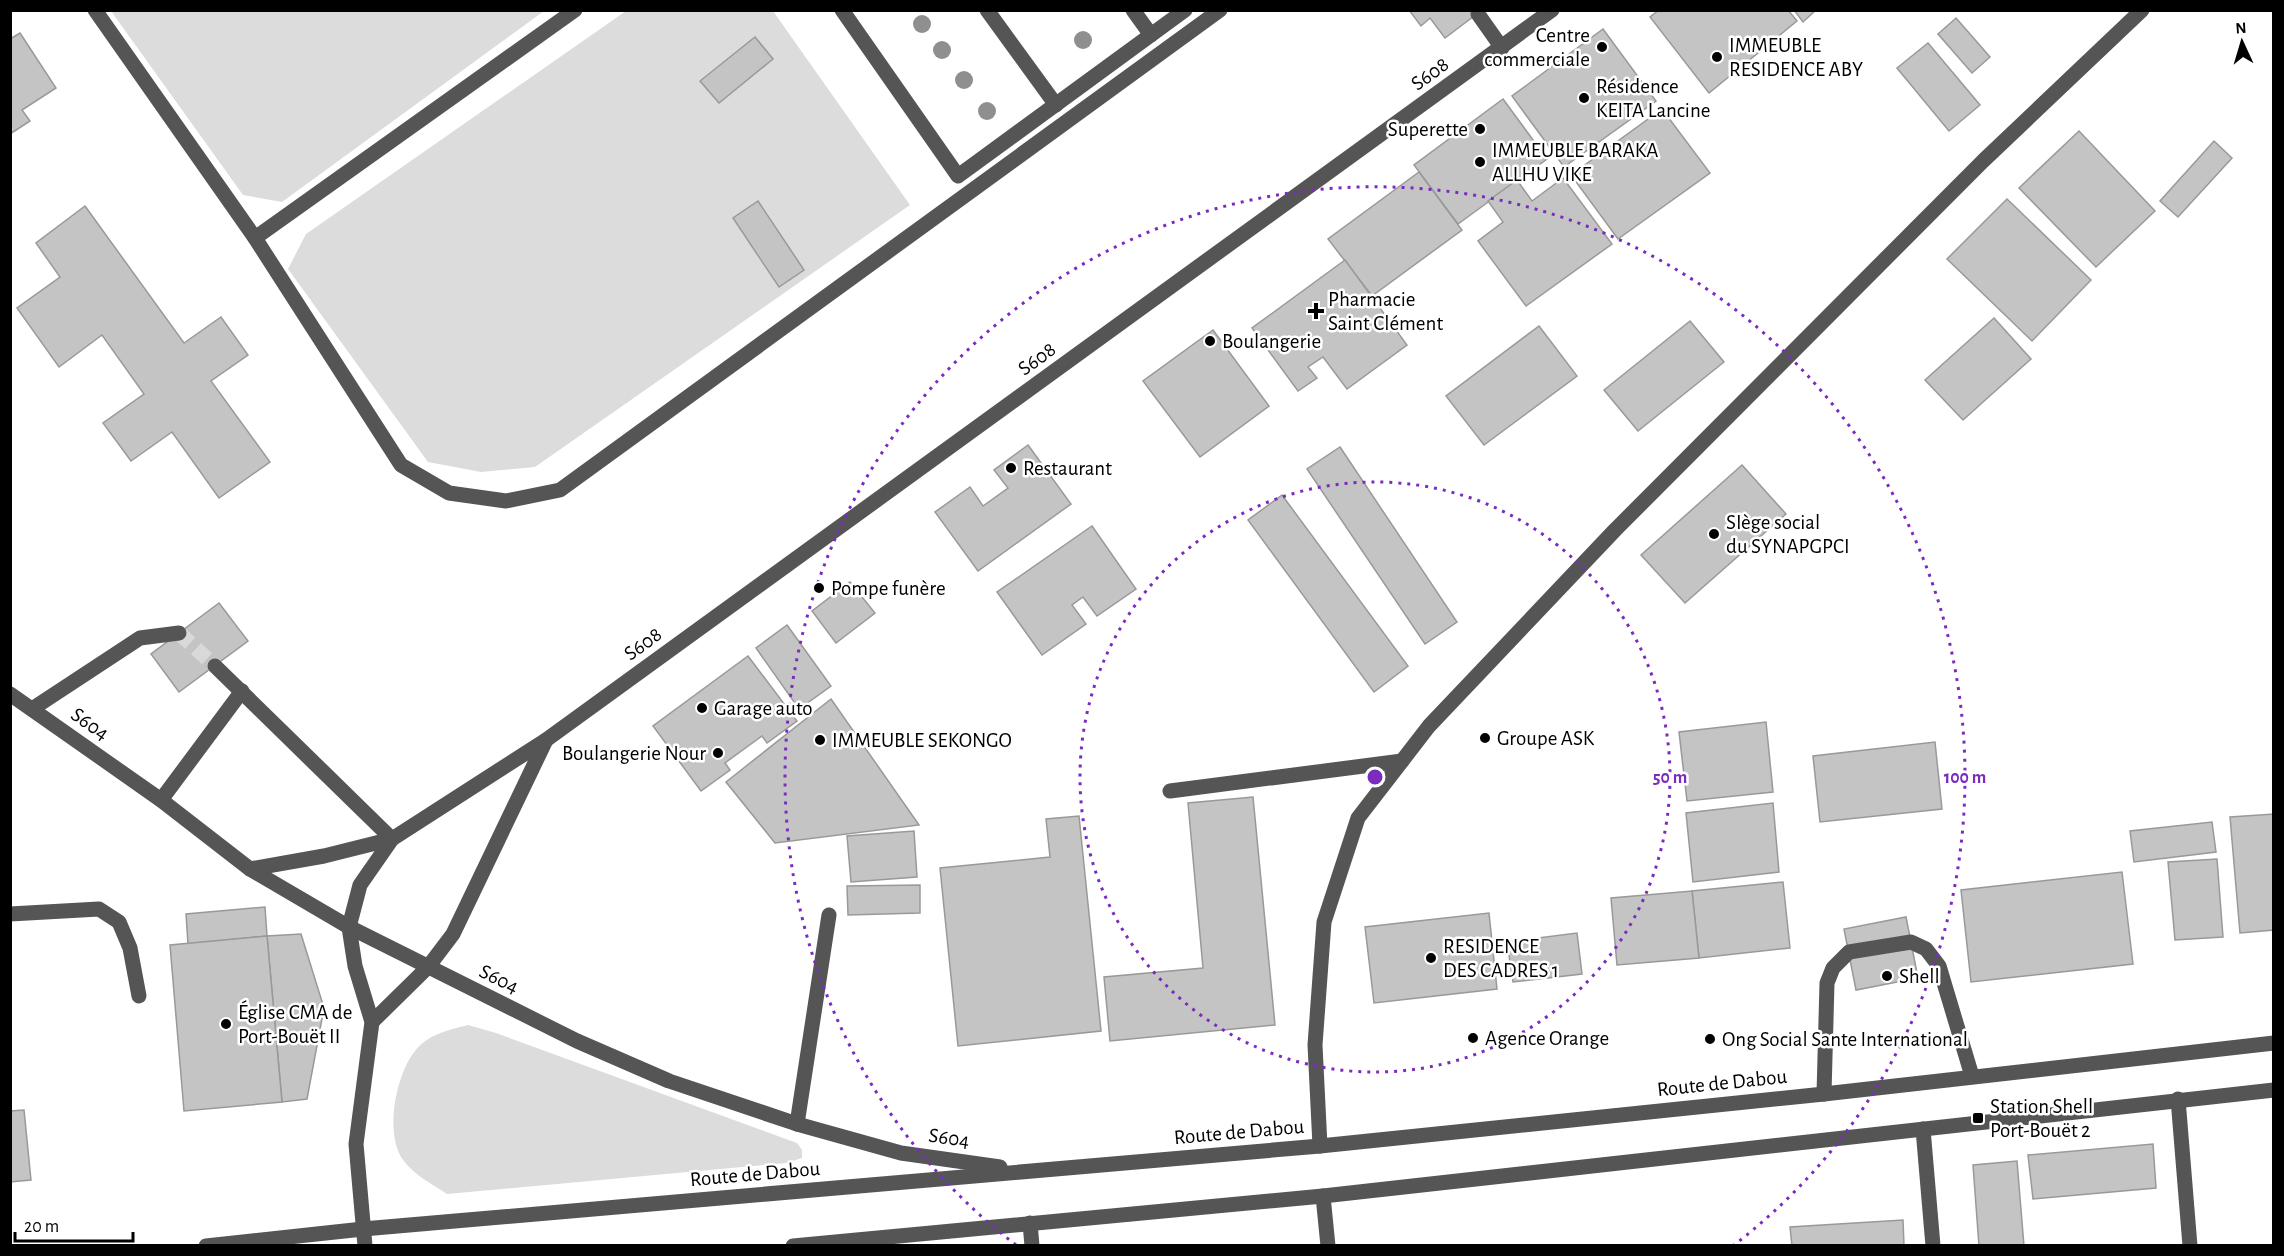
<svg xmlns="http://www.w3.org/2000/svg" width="2284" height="1256" font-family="'Alegreya Sans',sans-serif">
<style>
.green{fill:#dcdcdc}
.building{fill:#c4c4c4;stroke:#999;stroke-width:1.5}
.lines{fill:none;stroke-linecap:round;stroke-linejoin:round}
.minor-tunnel{stroke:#d9d9d9;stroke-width:15;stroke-dasharray:15 8;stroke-linecap:butt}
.minor{stroke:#555;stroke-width:15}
.tree{fill:#8f8f8f}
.ring{fill:none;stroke:#7b2cbf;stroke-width:3;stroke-dasharray:3 6}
.poi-dot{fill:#000;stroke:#fff;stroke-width:2}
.labels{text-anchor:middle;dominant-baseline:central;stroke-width:5;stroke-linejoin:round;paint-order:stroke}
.poi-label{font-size:21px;fill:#000;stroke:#fff;text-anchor:start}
.street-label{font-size:21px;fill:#000;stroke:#fff}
.centre{fill:#7b2cbf;stroke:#fff;stroke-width:3}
.ring-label{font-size:18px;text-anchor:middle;font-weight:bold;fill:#7b2cbf;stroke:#fff;stroke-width:5;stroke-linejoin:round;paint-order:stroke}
</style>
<rect width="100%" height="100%" fill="#fff"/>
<g class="green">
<path d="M111 11H544L282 202 243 195Z"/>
<path d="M626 11H773L910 205 535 467 481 472 428 462 288 269 306 234Z"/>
<path d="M468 1025 496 1033 797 1143 802 1150V1158L786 1163 447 1194C432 1184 414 1175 403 1160 384 1134 396 1074 415 1051 428 1034 449 1030 468 1025Z"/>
</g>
<g class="building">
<path d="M1409 10H1482L1445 38 1430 18 1421 26Z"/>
<path d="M1659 10H1788L1797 21 1709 93 1650 17Z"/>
<path d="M1794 10H1816L1803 22Z"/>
<path d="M1956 18 1990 57 1972 73 1938 34Z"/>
<path d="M1603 29 1656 101 1564 167 1512 96Z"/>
<path d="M20 33 56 88 22 110 30 121 10 134V39Z"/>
<path d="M755 37 773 59 719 103 700 81Z"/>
<path d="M1928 43 1980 105 1949 131 1897 68Z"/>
<path d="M1503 99 1547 159 1458 224 1414 165Z"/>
<path d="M1662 109 1710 173 1618 239 1571 175Z"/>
<path d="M2079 131 2155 211 2096 267 2019 188Z"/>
<path d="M2214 141 2232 158 2178 217 2160 201Z"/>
<path d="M1419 172 1462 230 1372 296 1328 239Z"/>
<path d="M1563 178 1612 244 1526 306 1478 241 1503 222 1488 201 1517 180 1532 201Z"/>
<path d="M2007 199 2091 280 2032 341 1947 259Z"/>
<path d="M758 201 804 270 779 287 733 218Z"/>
<path d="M85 206 184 343 221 317 248 355 211 381 270 462 219 498 172 432 131 461 103 423 144 394 102 335 59 367 17 308 60 277 36 243Z"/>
<path d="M1345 260 1407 345 1347 389 1323 357 1308 367 1317 378 1298 391 1252 328Z"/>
<path d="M1994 318 2031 359 1963 420 1925 380Z"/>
<path d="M1690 321 1724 362 1638 431 1604 390Z"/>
<path d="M1539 326 1577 376 1484 445 1446 396Z"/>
<path d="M1213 330 1269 406 1200 457 1143 381Z"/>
<path d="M1028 445 1071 504 978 571 935 512 970 487 983 506 1008 488 994 470Z"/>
<path d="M1340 447 1457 622 1425 644 1307 469Z"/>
<path d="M1742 465 1786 514 1685 603 1641 555Z"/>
<path d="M1282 495 1408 666 1374 692 1248 520Z"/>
<path d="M1092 526 1136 589 1097 616 1083 597 1072 605 1086 624 1042 655 997 592Z"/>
<path d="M850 582 875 613 836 643 812 611Z"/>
<path d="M219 603 248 641 179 692 151 654Z"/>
<path d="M787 625 831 686 799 709 756 648Z"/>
<path d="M748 656 797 721 767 743 762 736 725 763 730 770 701 791 653 726Z"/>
<path d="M831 699 919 825 775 843 726 782Z"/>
<path d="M1766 722 1773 792 1687 801 1679 732Z"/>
<path d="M1935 742 1942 809 1820 822 1813 756Z"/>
<path d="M1253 797 1275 1025 1110 1041 1104 977 1203 968 1188 803Z"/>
<path d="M1773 803 1779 872 1693 882 1686 813Z"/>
<path d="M2274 814V930L2240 933 2230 817Z"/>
<path d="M1079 816 1101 1031 958 1046 940 868 1050 857 1046 819Z"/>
<path d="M2212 822 2216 852 2134 862 2130 831Z"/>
<path d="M914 831 917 877 851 882 847 836Z"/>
<path d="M2217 859 2223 937 2175 940 2168 862Z"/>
<path d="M2122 872 2133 964 1971 982 1961 890Z"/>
<path d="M1783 882 1790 948 1699 958 1692 891Z"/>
<path d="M920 885V913L848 915 847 886Z"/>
<path d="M1692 891 1699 958 1617 965 1611 898Z"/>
<path d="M265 907 267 936 188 944 186 914Z"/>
<path d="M1489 913 1497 989 1374 1003 1365 927Z"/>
<path d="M1906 917 1918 978 1856 990 1844 929Z"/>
<path d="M1577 933 1582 974 1513 982 1507 942Z"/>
<path d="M301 934 324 1008 307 1099 282 1102 267 936Z"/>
<path d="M267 936 282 1102 184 1111 170 945Z"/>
<path d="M24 1110 31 1180 10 1182V1111Z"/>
<path d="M2153 1144 2156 1188 2033 1199 2028 1155Z"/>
<path d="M2017 1161 2024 1246H1979L1973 1165Z"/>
<path d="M1903 1220 1904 1246H1792L1790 1227Z"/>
</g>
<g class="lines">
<path class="minor-tunnel" d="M179 633 215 666"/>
<g class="minor">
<path d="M95 10 255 238 401 465 449 493 506 501 560 490 1220 10"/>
<path d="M842 10 958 176 1185 10"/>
<path d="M987 10 1056 105"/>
<path d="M1133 10 1151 35"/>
<path d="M1478 14 1502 48"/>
<path d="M255 238 575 10"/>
<path d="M215 666 392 839"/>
<path d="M10 694 161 800 250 869 349 927 577 1041 669 1081 797 1124 901 1153 1000 1167"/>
<path d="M32 709 140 638 179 633"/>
<path d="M1170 791 1402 761"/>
<path d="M161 800 242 691"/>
<path d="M250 869 324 856 392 839"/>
<path d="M10 914 99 909 119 922 130 948 139 996"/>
<path d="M372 1022 428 967 453 934 546 740"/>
<path d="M1824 1094 1827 983 1833 968 1849 952 1911 942 1926 949 1939 966 1972 1076"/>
<path d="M2178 1099 2190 1246"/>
<path d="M797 1124 829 915"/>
<path d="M1923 1129 1933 1246"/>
<path d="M1320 1146 1315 1045 1324 922 1358 818 1429 726 1615 530 1983 161 2142 10"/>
<path d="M1323 1196 1328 1246"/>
<path d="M1030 1223 1032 1246"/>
<path d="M206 1246 363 1229 1320 1146 1824 1094 2274 1043"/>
<path d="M365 1246 356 1144 372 1022 355 966 349 927 360 885 392 839 546 740 1552 10"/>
<path d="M793 1246 1323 1196 2274 1090"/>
</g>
</g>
<g class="tree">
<circle cx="922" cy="24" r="9"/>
<circle cx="1083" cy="40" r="9"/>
<circle cx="942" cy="50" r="9"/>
<circle cx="964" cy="80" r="9"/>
<circle cx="987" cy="111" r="9"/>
</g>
<g class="ring">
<circle cx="1375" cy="777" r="295"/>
<path d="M1016 1245A590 590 0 1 1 1734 1245"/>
</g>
<g class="poi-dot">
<circle cx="1602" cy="47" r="6"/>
<circle cx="1717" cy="57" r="6"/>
<circle cx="1584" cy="98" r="6"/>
<circle cx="1480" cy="129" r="6"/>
<circle cx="1480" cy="162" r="6"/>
<path d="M1313 302h6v6h6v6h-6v6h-6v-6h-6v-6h6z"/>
<circle cx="1210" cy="341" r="6"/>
<circle cx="1011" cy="468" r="6"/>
<circle cx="1714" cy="534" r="6"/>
<circle cx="819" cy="588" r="6"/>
<circle cx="702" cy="708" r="6"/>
<circle cx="1485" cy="738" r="6"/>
<circle cx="820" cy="740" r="6"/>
<circle cx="718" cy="753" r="6"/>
<circle cx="1431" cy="958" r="6"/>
<circle cx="1887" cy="976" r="6"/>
<circle cx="226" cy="1024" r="6"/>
<circle cx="1473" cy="1038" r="6"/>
<circle cx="1710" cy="1039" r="6"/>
<rect x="1972" y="1112" width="12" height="12" rx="3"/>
</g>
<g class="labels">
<g class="poi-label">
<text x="1590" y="35" text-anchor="end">Centre<tspan x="1590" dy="24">commerciale</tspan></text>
<text x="1729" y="45">IMMEUBLE<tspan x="1729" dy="24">RESIDENCE ABY</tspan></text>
<text x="1596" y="86">Résidence<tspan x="1596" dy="24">KEITA Lancine</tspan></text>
<text x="1468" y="129" text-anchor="end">Superette</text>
<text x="1492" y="150">IMMEUBLE BARAKA<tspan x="1492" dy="24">ALLHU VIKE</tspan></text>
<text x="1328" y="299">Pharmacie<tspan x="1328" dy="24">Saint Clément</tspan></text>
<text x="1222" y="341">Boulangerie</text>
<text x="1023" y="468">Restaurant</text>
<text x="1726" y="522">SIège social<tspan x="1726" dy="24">du SYNAPGPCI</tspan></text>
<text x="831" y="588">Pompe funère</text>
<text x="714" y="708">Garage auto</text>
<text x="1497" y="738">Groupe ASK</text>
<text x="832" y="740">IMMEUBLE SEKONGO</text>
<text x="706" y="753" text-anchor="end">Boulangerie Nour</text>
<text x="1443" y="946">RESIDENCE<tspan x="1443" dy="24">DES CADRES 1</tspan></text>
<text x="1899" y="976">Shell</text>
<text x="238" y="1012">Église CMA de<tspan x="238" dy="24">Port-Bouët II</tspan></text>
<text x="1485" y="1038">Agence Orange</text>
<text x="1722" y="1039">Ong Social Sante International</text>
<text x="1990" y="1106">Station Shell<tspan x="1990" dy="24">Port-Bouët 2</tspan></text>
</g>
<g class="street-label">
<text transform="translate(1430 74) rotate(-36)">S608</text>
<text transform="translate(1037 359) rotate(-36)">S608</text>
<text transform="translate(643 644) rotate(-36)">S608</text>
<text transform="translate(90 724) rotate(35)">S604</text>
<text transform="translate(499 979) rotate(26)">S604</text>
<text transform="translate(1722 1083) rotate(-6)">Route de Dabou</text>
<text transform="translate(1239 1132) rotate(-5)">Route de Dabou</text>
<text transform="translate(949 1138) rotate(8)">S604</text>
<text transform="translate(755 1174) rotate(-5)">Route de Dabou</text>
</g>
</g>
<circle cx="1375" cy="777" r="9" class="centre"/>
<g class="ring-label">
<text x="1670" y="783">50 m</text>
<text x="1965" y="783">100 m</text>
</g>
<rect width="2284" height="1256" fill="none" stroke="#000000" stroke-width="24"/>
<g transform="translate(2242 42) rotate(356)" stroke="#ffffff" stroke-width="4.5" paint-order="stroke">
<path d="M0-4.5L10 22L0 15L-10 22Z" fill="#000000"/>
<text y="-9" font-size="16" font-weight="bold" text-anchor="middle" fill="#000000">N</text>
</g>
<path d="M15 1232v9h118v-9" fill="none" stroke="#000000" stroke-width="3"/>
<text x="24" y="1232" font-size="18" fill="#000000" stroke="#ffffff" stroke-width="4.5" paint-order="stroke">20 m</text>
</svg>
